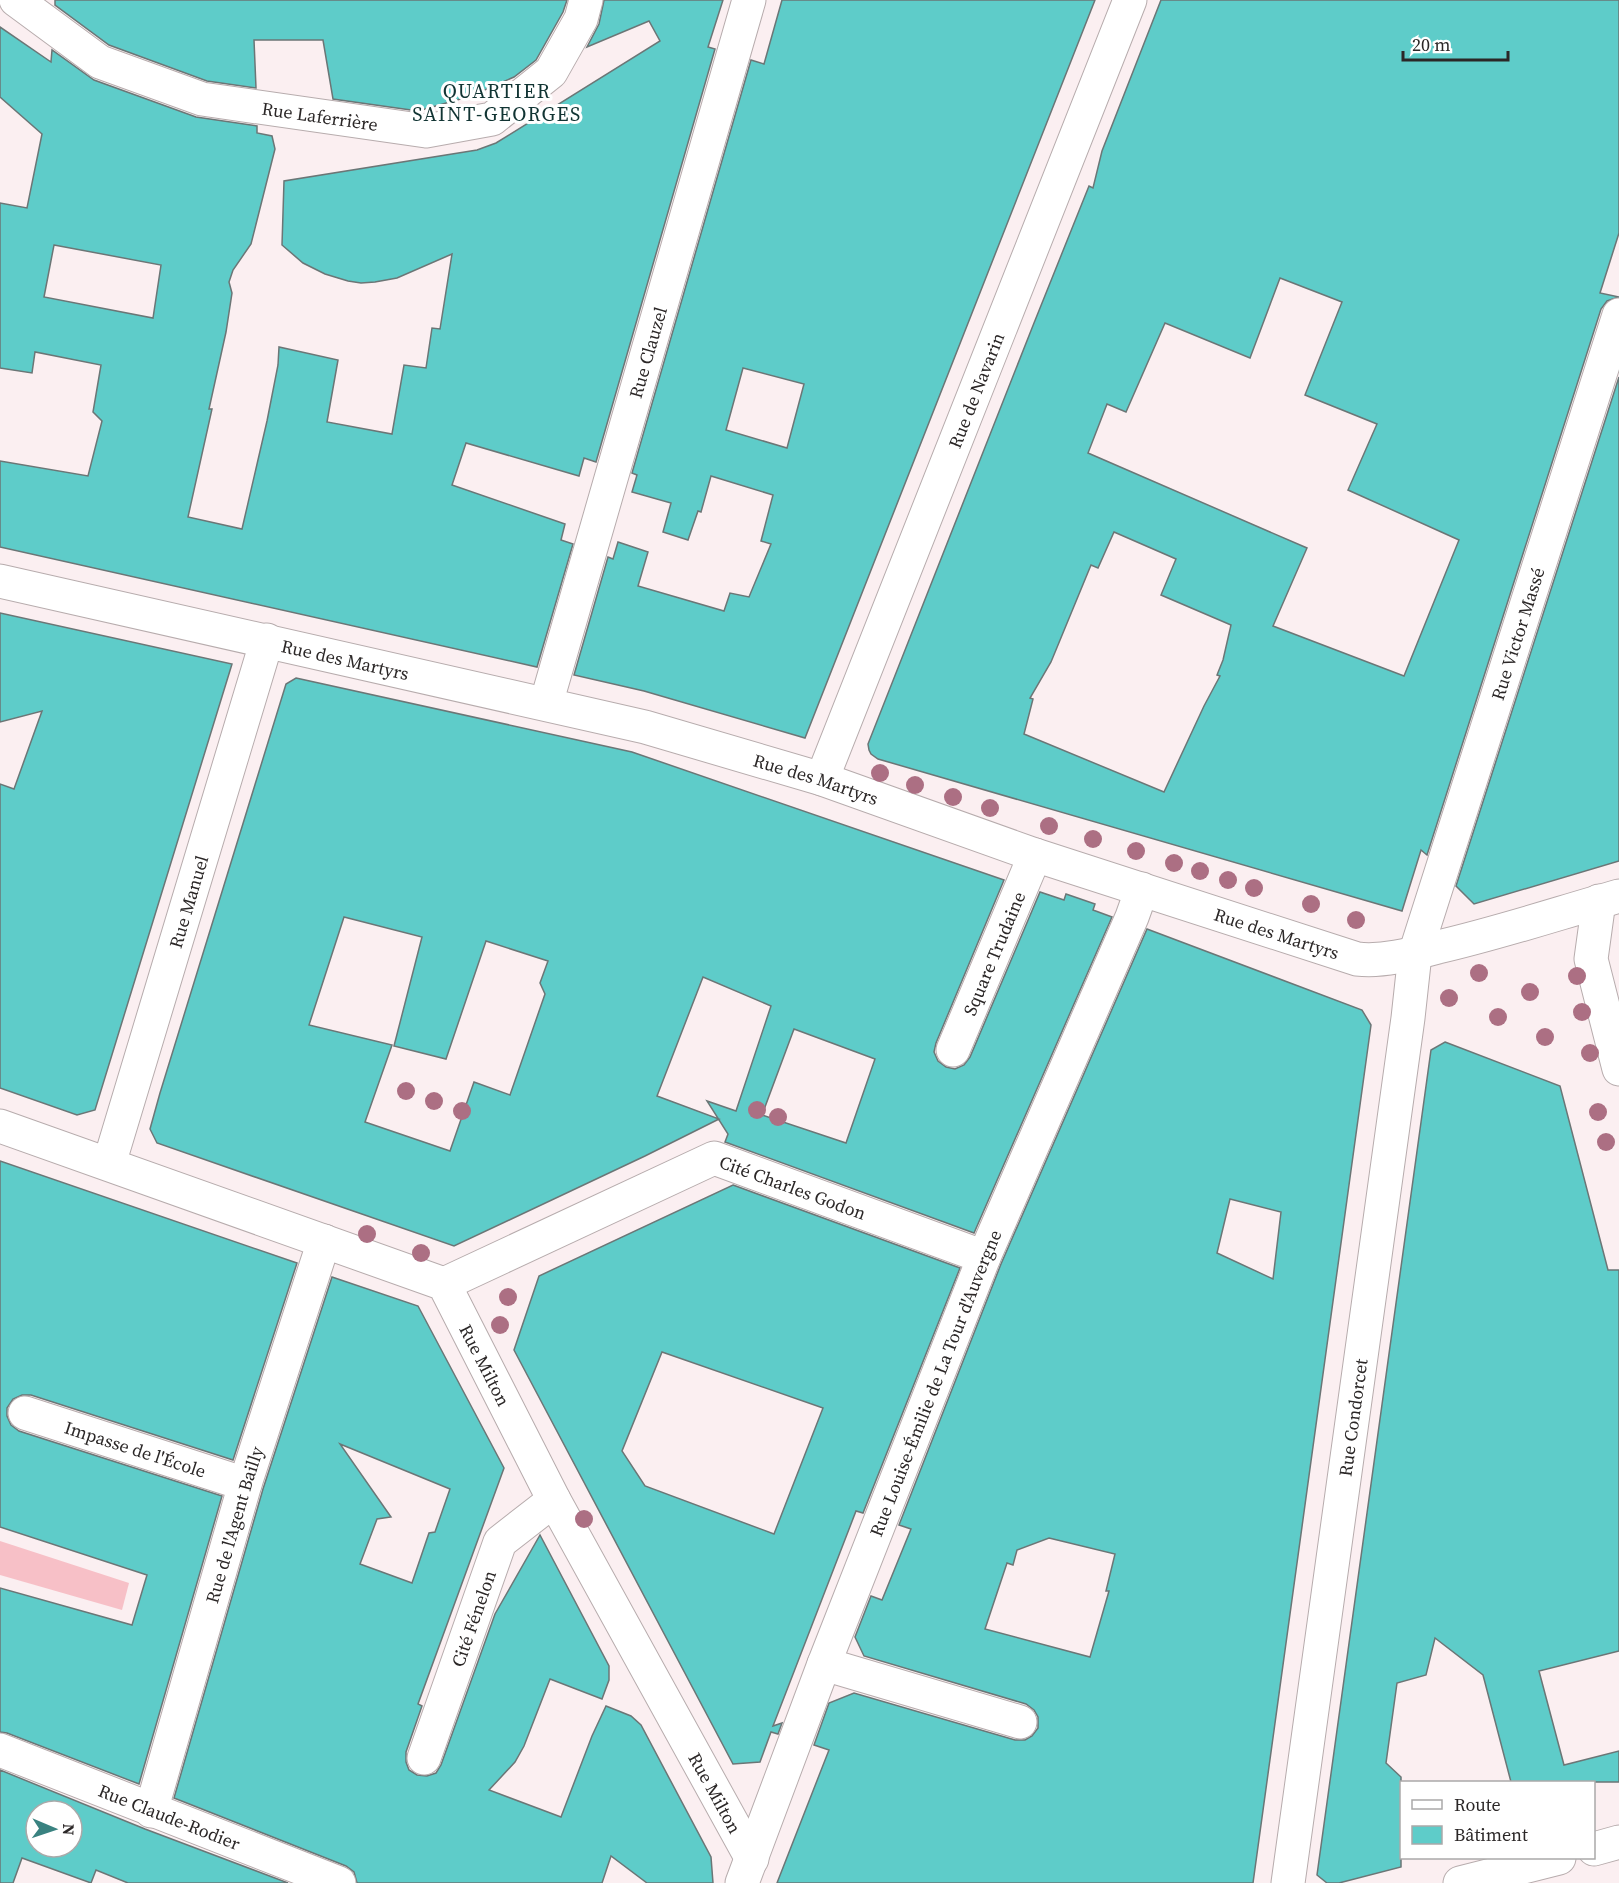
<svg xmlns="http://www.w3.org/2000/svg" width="1619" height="1883" font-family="'Source Serif 4',serif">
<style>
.green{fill:#f7c0c7}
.building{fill:#5eccc9;stroke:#6b7676;stroke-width:1.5;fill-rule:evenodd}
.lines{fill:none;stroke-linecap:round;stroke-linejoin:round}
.minor-casing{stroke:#b7acad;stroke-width:35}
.minor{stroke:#fff;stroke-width:33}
.tree{fill:#ac6f83}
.labels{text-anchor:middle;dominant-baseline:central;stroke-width:6;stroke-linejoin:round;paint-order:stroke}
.street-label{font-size:18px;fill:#2b2727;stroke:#fff}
.neighbourhood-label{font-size:20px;letter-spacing:1.5px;fill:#113433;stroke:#fff}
</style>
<rect width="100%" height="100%" fill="#fbeff1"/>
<path class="green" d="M0 1541 129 1583 122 1610 0 1575Z"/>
<g class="building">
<path d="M55 0H567L563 12 536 60 514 77 471 96 418 111 333 99 323 40H254L256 88 207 81 109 45 55 5Z"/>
<path d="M604 0H723L708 47 715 49 596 462 584 458 579 476 466 443 452 485 565 524 561 540 573 544 537 667 0 547V461L88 476 102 421 93 412 101 365 35 352 32 373 0 368V203L27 208 42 134 0 97V27L51 62 52 50 94 80 196 117 257 126V133L272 136 275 149 251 244 233 270 229 282 232 293 226 332 209 409H212L188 517 242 529 267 421 278 365 279 347 338 360 327 422 392 434 404 365 426 368 432 328 440 329 452 254 397 278 375 282 361 283 348 281 325 274 303 263 282 245 284 181 477 150 496 143 660 41 649 21 587 47 599 24ZM54 245 161 265 153 318 44 297Z"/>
<path d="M782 0H1095L805 738 644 691 574 675 608 557 613 559 618 542 648 552 638 586 724 611 730 593 749 597 771 544 761 541 773 495 711 476 701 512 698 511 688 540 663 532 671 503 632 492 637 475 632 473 751 60 764 64ZM743 368 804 384 787 448 726 430Z"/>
<path d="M1161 0H1619V233L1600 293 1619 297 1607 301 1601 309 1427 855 1421 850 1402 911 878 759 871 754 869 750 868 744 1034 323 1089 186 1093 188 1102 151ZM1280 278 1342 302 1305 395 1377 424 1348 490 1459 540 1404 676 1273 626 1307 548 1088 453 1107 404 1126 412 1165 323 1250 358ZM1114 532 1176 559 1161 595 1231 625 1223 660 1217 675 1220 676 1204 706 1164 792 1024 734 1033 699 1030 698 1051 662 1091 565 1098 568Z"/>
<path d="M1619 377V861L1474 904 1456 886Z"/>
<path d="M0 613 232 664 95 1110 77 1115 0 1088V784L14 789 42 711 0 722Z"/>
<path d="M296 678 632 752 1004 880 936 1043 934 1052 938 1061 946 1067 955 1069 964 1065 970 1057 1040 892 1064 900 1066 894 1095 904 1093 910 1112 917 974 1233 725 1142 728 1134 707 1101 736 1111 771 1006 703 977 657 1096 719 1119 645 1156 454 1246 157 1143 150 1129 160 1093 286 684ZM344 917 422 937 394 1046 446 1059 486 941 548 961 540 983 545 994 510 1095 474 1082 450 1151 365 1122 392 1045 309 1025ZM794 1029 875 1059 846 1143 762 1115Z"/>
<path d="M1147 929 1362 1010 1371 1025 1253 1883H777L829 1750 814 1745 829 1703 854 1693 1015 1740H1025L1032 1736 1038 1728V1717L1034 1710 1026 1704 864 1656 855 1637 871 1596 882 1600 911 1529 899 1525 1001 1264ZM1230 1199 1281 1212 1273 1279 1217 1253ZM1049 1538 1115 1554 1106 1591H1109L1090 1657 985 1629 1007 1563 1013 1565 1017 1550Z"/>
<path d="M1445 1042 1560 1086 1608 1270H1619V1651L1539 1671 1564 1765 1619 1751V1782H1511L1483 1675 1435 1638 1426 1675 1397 1683 1386 1763 1401 1777V1867L1339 1883H1327L1317 1875 1431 1050Z"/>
<path d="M0 1161 297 1263 233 1460 31 1395H22L13 1399 7 1408V1416L11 1425 19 1431 222 1496 139 1784 7 1733 0 1732V1588L132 1625 147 1575 0 1527Z"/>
<path d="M733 1185 960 1268 863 1513 856 1511 773 1726 782 1723 778 1734 771 1732 760 1762 733 1764 514 1350 539 1276ZM662 1352 823 1408 774 1534 645 1486 622 1451Z"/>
<path d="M332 1277 418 1306 504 1468 418 1704 422 1706 406 1752V1762L409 1770 417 1775 427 1776 436 1773 441 1765 495 1614 540 1535 609 1666V1680L602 1699 550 1679 524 1746 515 1762 489 1790 561 1817 592 1736 606 1706 631 1716 641 1725 711 1857 713 1883H647L611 1856 602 1883H357L354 1872 346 1866 174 1798 263 1489ZM340 1444 450 1489 435 1532 429 1533 412 1583 360 1564 377 1519 391 1517Z"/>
<path d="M0 1770 145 1829 288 1883H128L96 1870 91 1883 22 1858 13 1883H0ZM36 1811H72V1847H36Z"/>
</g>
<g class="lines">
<g class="minor-casing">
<g id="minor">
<path id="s1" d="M16 0 100 62 202 99 426 131 492 119 551 72 581 19 586 0"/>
<path id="s2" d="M0 581 645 727 822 779 1035 855 1357 959C1384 962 1412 954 1438 947 1499 933 1559 913 1619 896"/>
<path id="s3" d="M546 704 749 0"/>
<path id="s4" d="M822 779 1130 0"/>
<path d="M1599 901 1591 959 1619 1069"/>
<path id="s5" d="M953 1050 1035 855"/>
<path id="s6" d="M0 1126 444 1284 554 1500 752 1859"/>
<path id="s7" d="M109 1164 267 640"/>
<path id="s8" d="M444 1284 714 1158 984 1257"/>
<path id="s9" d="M25 1413 245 1484"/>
<path d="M824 1664 1020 1722"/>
<path id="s10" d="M0 1750 339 1883"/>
<path id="s11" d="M424 1758 500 1542 554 1500"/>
<path id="s12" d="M151 1811 245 1484 324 1241"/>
<path d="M1594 1849 1619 1842"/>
<path id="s13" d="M742 1883 824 1664 984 1257 1132 917 1142 889"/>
<path id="s14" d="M1288 1883 1408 1018 1415 954 1619 315"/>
<path d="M1460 1883 1559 1858"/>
</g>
</g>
<use href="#minor" class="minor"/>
</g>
<g class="tree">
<circle cx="880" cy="773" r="9"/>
<circle cx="915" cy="785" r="9"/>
<circle cx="953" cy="797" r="9"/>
<circle cx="990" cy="808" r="9"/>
<circle cx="1049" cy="826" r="9"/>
<circle cx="1093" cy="839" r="9"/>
<circle cx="1136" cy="851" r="9"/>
<circle cx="1174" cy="863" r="9"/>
<circle cx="1200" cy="871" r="9"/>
<circle cx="1228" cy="880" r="9"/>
<circle cx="1254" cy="888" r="9"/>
<circle cx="1311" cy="904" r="9"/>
<circle cx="1356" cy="920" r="9"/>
<circle cx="1479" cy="973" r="9"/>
<circle cx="1577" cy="976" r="9"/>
<circle cx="1530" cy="992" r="9"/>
<circle cx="1449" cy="998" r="9"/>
<circle cx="1582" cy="1012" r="9"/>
<circle cx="1498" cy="1017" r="9"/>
<circle cx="1545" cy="1037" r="9"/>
<circle cx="1590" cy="1053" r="9"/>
<circle cx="406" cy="1091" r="9"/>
<circle cx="434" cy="1101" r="9"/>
<circle cx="757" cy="1110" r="9"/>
<circle cx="462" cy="1111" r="9"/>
<circle cx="1598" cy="1112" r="9"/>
<circle cx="778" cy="1117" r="9"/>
<circle cx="1606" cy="1142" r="9"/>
<circle cx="367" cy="1234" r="9"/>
<circle cx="421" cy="1253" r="9"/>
<circle cx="508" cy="1297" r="9"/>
<circle cx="500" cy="1325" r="9"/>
<circle cx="584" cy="1519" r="9"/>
</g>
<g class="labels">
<g class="street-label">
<text stroke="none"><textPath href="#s1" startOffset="332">Rue Laferrière</textPath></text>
<text stroke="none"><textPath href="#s3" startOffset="366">Rue Clauzel</textPath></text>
<text stroke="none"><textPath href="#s4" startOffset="418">Rue de Navarin</textPath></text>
<text stroke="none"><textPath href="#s14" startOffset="1274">Rue Victor Massé</textPath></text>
<text stroke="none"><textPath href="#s2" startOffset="354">Rue des Martyrs</textPath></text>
<text stroke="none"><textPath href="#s2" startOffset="840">Rue des Martyrs</textPath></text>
<text stroke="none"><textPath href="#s7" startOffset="274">Rue Manuel</textPath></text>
<text stroke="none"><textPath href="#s2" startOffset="1326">Rue des Martyrs</textPath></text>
<text stroke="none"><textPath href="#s5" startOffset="105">Square Trudaine</textPath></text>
<text stroke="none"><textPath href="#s8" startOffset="382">Cité Charles Godon</textPath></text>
<text stroke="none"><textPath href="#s6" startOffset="562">Rue Milton</textPath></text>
<text stroke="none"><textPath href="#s13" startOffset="536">Rue Louise-Émilie de La Tour d'Auvergne</textPath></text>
<text stroke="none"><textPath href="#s14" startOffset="470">Rue Condorcet</textPath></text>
<text stroke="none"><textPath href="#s9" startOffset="116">Impasse de l'École</textPath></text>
<text stroke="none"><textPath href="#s12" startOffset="298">Rue de l'Agent Bailly</textPath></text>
<text stroke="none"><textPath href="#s11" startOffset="148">Cité Fénelon</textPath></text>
<text stroke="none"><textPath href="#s6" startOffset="1048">Rue Milton</textPath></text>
<text stroke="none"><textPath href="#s10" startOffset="182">Rue Claude-Rodier</textPath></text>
</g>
<g class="neighbourhood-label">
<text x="497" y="91">QUARTIER<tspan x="497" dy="23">SAINT-GEORGES</tspan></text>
</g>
</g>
<rect x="1400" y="1781" width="195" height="78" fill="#ffffff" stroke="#aaa9a9" stroke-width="1.5"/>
<rect x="1412" y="1800" width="30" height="9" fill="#ffffff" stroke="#aaa9a9" stroke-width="1.5"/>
<text x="1454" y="1811" font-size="18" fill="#2b2727">Route</text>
<rect x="1412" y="1826" width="30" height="18" fill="#5eccc9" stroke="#aaa9a9" stroke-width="1.5"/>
<text x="1454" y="1841" font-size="18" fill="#2b2727">Bâtiment</text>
<g transform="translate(54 1829) rotate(92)"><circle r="28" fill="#ffffff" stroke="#aaa9a9" stroke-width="1.5"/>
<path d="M0-4.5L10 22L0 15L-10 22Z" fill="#398280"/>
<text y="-9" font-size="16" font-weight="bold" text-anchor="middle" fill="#2b2727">N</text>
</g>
<path d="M1403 51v9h105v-9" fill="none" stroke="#2b2727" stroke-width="3"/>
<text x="1412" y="51" font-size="18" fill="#2b2727" stroke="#ffffff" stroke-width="4.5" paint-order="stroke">20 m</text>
</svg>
